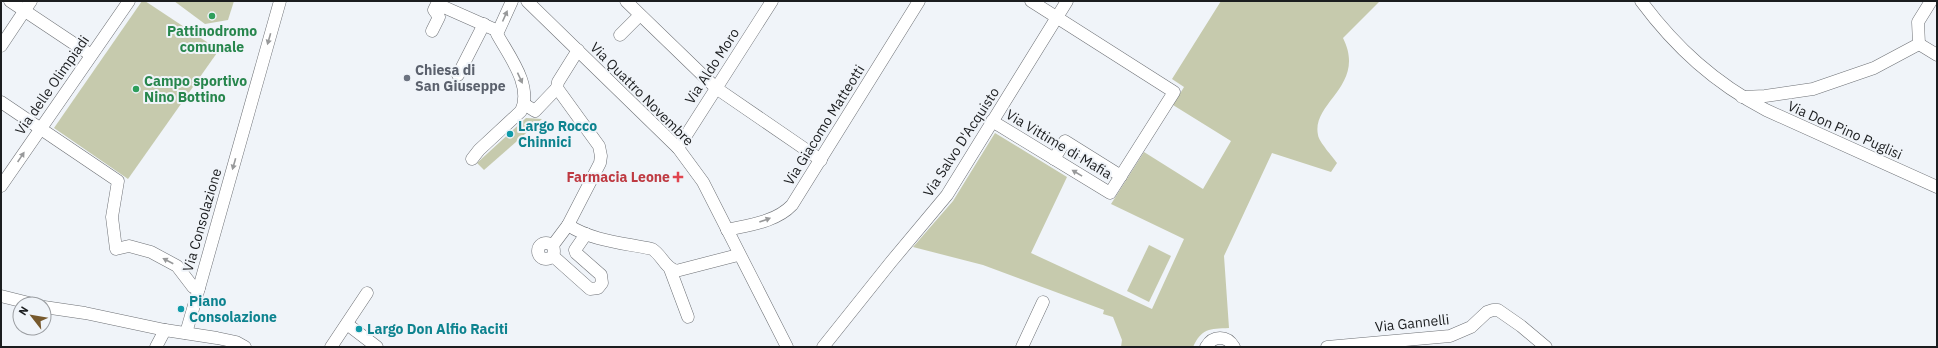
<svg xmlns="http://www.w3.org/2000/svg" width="1938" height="348" font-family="'IBM Plex Sans',sans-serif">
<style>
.green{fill:#c6caad}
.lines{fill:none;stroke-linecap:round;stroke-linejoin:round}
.minor-casing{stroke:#6d7075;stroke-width:13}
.minor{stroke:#fff;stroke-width:12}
.oneway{fill:#98999a}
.leisure-dot{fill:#2e9e5b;stroke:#f0f4f9;stroke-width:1.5}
.worship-dot{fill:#6b7280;stroke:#f0f4f9;stroke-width:1.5}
.culture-dot{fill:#0f9aa8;stroke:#f0f4f9;stroke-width:1.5}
.health-dot{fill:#e0444e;stroke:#f0f4f9;stroke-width:1.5}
.labels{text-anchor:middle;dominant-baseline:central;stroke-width:4;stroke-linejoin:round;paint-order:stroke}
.leisure-label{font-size:14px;font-weight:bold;fill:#27864d;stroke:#f0f4f9}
.street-label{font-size:14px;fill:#1b1d1f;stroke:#f0f4f9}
.worship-label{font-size:14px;font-weight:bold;fill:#5b616d;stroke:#f0f4f9;text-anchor:start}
.culture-label{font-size:14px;font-weight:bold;fill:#0d838f;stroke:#f0f4f9;text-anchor:start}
.health-label{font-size:14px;font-weight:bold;fill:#be3a42;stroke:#f0f4f9;text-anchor:end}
</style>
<rect width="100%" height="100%" fill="#f0f4f9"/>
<g class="green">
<path d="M142 1H145L219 50 128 179 54 128Z"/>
<path d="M174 1H234L228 20 205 24Z"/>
<path d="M1221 1H1380L1343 38C1367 86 1311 102 1318 135 1319 142 1333 157 1337 163L1331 172 1272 153 1224 256 1229 328C1209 329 1202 328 1193 347H1121L1122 340 1113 317 1103 314 1104 310 983 265 913 247 953 201 995 133 1067 177 1031 253 1152 309 1184 239 1111 204 1144 152 1203 189 1231 141 1173 105 1184 87 1172 79Z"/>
<path d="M526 118 542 119 484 170 477 163Z"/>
<path d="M1149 245 1171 256 1149 302 1127 291Z"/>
</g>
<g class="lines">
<g class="minor-casing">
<g id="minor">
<path d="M10 1 91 55"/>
<path d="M527 1 678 148 703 182 787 347"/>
<path d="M626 1 716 88 821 160"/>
<path d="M1641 1C1676 48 1715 83 1766 110L1937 187"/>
<path d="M432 31 439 17 434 10 437 4 498 31"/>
<path d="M620 35 640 15"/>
<path d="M1919 44 1918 22 1931 1"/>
<path d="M1919 44 1937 55"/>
<path d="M1 46 31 1"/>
<path d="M578 50 558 82 557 88 599 146 601 156 600 163 568 225C592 241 624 243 652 249 662 255 664 267 676 271L738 255"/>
<path d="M458 75 484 24"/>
<path d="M1742 97 1765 96 1813 89 1874 68 1919 44"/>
<path d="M1 102 118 181 112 217 116 249 129 246 151 252 177 266 193 287 199 288 280 1"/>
<path d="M524 104 535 111 557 88"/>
<path d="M992 121 1110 193 1174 92 1031 1"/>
<path d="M678 148 772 1"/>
<path d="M472 159 479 150 521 111C533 86 509 56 497 34L512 1"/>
<path d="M1054 159 1065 141 1121 176"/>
<path d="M1 186 129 1"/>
<path d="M727 230C749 225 776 222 792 205L919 1"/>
<circle cx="546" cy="251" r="8"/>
<path d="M553 245 568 225"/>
<path d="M553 256 590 289 598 288 602 283 601 275 576 253 575 250 586 234"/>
<path d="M670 269 688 317"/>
<path d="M1 296 33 304"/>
<path d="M44 307 85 313 165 330 217 338 236 342 245 347"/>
<path d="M347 324 377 347"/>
<path d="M186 333 199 288"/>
<path d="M156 347 165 330"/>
<path d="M331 347 367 293"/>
<path d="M823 347 891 262 947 195 1067 1"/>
<path d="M1022 347 1043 302"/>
<path d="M1206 347C1213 335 1227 335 1234 347"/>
<path d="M1327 347 1450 336 1471 327 1487 312 1493 310H1498L1521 326 1546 347"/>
</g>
</g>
<use href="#minor" class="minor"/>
</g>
<defs><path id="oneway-solid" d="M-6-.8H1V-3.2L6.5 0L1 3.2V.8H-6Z"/></defs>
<g class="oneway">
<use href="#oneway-solid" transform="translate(505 16) rotate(-66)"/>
<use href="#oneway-solid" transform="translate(269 39) rotate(106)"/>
<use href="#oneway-solid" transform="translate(520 78) rotate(65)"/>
<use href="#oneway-solid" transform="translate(21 157) rotate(-56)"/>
<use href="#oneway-solid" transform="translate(234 164) rotate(106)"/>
<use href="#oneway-solid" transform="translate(1077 173) rotate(-149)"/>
<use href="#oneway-solid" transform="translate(765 220) rotate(-20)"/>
<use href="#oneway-solid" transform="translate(168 261) rotate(-152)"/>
</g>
<g class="leisure-dot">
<circle cx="212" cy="16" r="4"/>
<circle cx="136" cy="89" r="4"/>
</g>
<circle class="worship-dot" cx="407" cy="78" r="4"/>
<g class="culture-dot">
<circle cx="510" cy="134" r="4"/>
<circle cx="181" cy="309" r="4"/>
<circle cx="359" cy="329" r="4"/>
</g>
<path class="health-dot" d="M676 171h4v4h4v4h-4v4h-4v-4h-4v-4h4z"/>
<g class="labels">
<g class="leisure-label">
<text x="212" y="31">Pattinodromo<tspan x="212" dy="16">comunale</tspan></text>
<text x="144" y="81" text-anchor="start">Campo sportivo<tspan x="144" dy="16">Nino Bottino</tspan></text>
</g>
<g class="street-label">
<text transform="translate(712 66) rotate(-57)">Via Aldo Moro</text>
<text transform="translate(52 85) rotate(-55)">Via delle Olimpiadi</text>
<text transform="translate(642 94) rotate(45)">Via Quattro Novembre</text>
<text transform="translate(824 125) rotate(-58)">Via Giacomo Matteotti</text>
<text transform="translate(1845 130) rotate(24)">Via Don Pino Puglisi</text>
<text transform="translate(961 142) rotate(-57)">Via Salvo D'Acquisto</text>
<text transform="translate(1059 144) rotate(31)">Via Vittime di Mafia</text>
<text transform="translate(202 220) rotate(-74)">Via Consolazione</text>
<text transform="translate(1412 323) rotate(-6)">Via Gannelli</text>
</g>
<g class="worship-label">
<text x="415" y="70">Chiesa di<tspan x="415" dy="16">San Giuseppe</tspan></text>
</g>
<g class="culture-label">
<text x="518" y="126">Largo Rocco<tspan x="518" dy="16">Chinnici</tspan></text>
<text x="189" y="301">Piano<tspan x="189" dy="16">Consolazione</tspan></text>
<text x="367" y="329">Largo Don Alfio Raciti</text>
</g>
<g class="health-label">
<text x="670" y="177">Farmacia Leone</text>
</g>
</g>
<rect width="1938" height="348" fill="none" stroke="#1b1d1f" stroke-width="4"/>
<g transform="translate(32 316) rotate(301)"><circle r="19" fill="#f0f4f9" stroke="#9b9ea2"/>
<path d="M0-3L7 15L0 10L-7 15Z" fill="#77592d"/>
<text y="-6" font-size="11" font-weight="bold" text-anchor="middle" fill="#1b1d1f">N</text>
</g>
</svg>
